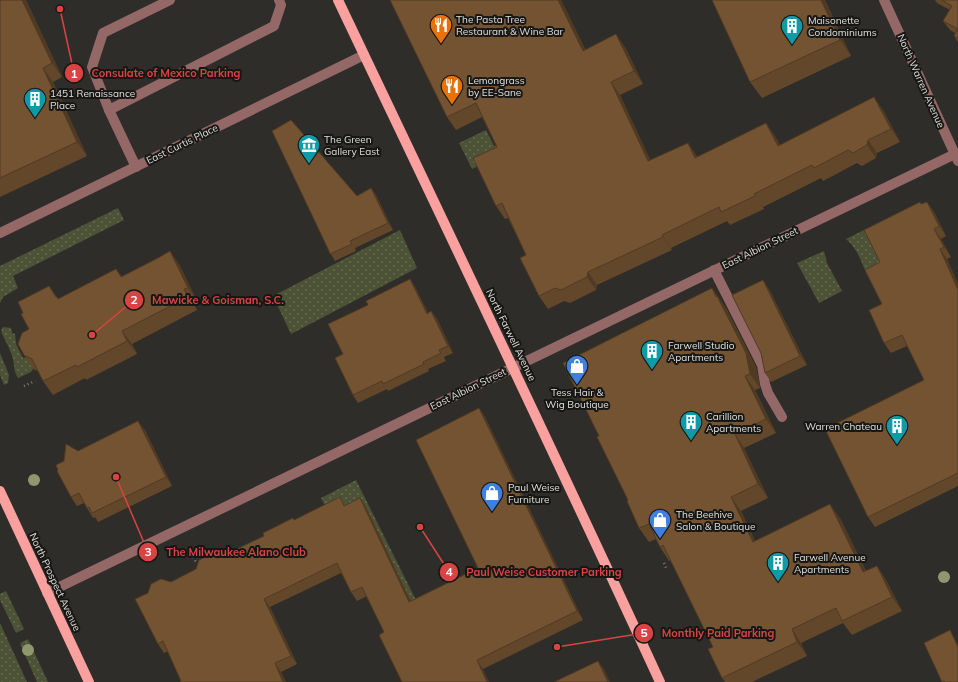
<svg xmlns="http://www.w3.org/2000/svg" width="958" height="682" font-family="Mulish,sans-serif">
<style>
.grass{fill:url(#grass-dots)}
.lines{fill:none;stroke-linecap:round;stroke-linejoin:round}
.path{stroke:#7e7c79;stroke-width:2.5;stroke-dasharray:1 3;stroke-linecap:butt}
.minor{stroke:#946867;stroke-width:10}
.major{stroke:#faa1a0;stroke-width:10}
.tree{fill:#8f976e}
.wall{fill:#63472b}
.shaded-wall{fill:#503a23}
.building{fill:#735332;stroke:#503a23}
.labels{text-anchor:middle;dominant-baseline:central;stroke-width:4;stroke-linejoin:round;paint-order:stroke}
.poi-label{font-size:10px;fill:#e1e0dd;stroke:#161614;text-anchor:start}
.street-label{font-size:10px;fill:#e1e0dd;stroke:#161614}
.leader{fill:none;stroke:#d84443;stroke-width:1.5}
.callout-dot{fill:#d84443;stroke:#161614;stroke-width:1.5}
.mark-label{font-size:12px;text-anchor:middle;font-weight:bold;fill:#fff}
.callout-label{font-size:11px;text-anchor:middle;font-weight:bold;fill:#d84443;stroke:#161614;stroke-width:4;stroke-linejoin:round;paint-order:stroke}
</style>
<defs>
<pattern id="grass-dots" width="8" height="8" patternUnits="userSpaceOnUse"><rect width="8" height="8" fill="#4c5236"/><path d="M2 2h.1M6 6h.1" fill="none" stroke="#666b53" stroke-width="1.8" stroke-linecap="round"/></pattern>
</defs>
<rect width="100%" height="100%" fill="#2f2d29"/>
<g class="grass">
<path d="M486 130 494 146 499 145 503 154 472 169 459 143Z"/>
<path d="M118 208 124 220 13 276 18 288 3 297 0 303V266Z"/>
<path d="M866 229 885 268 868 277C862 264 858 249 846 239Z"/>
<path d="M400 230 417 268 291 334 273 296Z"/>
<path d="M824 251 827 263 842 291 819 303 797 263Z"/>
<path d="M4 327 11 328 12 333 15 334 16 344 23 358 28 357 33 369 31 372 18 378C13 369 15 368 13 359 11 353 9 347 6 342 4 336 0 334 2 328Z"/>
<path d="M0 353 9 375 8 383 4 385 0 375Z"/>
<path d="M356 480 420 608 416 610 329 514 321 498Z"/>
<path d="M6 591 24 629 16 633 0 600V594Z"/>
<path d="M0 623 27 682H0Z"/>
<path d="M28 639 48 682H37L20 643Z"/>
</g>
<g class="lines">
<g class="path">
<path d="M24 386 35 381"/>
<path d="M193 557 197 564"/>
<path d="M664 563 666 568"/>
</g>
<g class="minor">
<path d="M884 0 958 161"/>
<path d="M109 110 274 26 281 5 279 0"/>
<path d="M136 167 109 110 92 67 103 33 170 0"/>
<path d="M0 233 364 55"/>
<path d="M714 270 762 365 765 384 768 393 782 417"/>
<path d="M47 593 955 154"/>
</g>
<g class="major">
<path d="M338 0C446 227 555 454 660 682"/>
<path d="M0 491 89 682"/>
</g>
</g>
<g class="tree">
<circle cx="34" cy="480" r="6"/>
<circle cx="944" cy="577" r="6"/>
<circle cx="28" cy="650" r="6"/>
</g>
<g class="wall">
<path d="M0 0H26L62 77 53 82 87 156 0 197Z"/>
<path d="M390 0H561L585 49 625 47 643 84 620 95 650 160 697 156V157L775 136 780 145 883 110 900 142 877 153 876 158 862 166 857 163 823 181 821 178 763 207 764 209 730 225 727 221 671 248 672 250 597 285 596 290 570 303 564 301 548 309 539 296 526 255 508 218 505 219 496 206 497 147 482 117 456 130 447 117Z"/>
<path d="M712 0H825L851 56 762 98 750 82Z"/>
<path d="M935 0H958V42L954 36 955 33 950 30 943 21 950 10 937 3Z"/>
<path d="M371 188 376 195 393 230 355 248 356 251 335 261 329 251 357 196Z"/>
<path d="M927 202 934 212 946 236 941 239 951 257 947 259 958 284V486L875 527 868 517 924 380 907 346 891 353 884 343 880 262 921 204Z"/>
<path d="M179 264 197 301 194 303 197 310 132 344 137 354 86 380 85 378 53 395 43 381 38 371 33 369 24 355 29 329 23 313 49 286 58 299 116 269 122 277Z"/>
<path d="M410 279 415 287 428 313 431 311 437 319 453 353 444 357 446 361 428 369 429 371 388 391 387 389 358 403 353 395 343 354 368 305Z"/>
<path d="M712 288 727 310 756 367 760 388 755 390 776 433 744 448 768 498 741 511 755 541 840 518 866 571 877 566 886 580 902 611 852 635 843 623 801 643 807 656 752 682H725L722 678 713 647 671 560 669 561 660 547 656 539 649 542 639 528 628 500 599 436Z"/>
<path d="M769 289 807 365 771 382 765 373Z"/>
<path d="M479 408 485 417 583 620 483 669 384 632 367 596 357 601 351 592 341 573 270 607 297 664 281 672 286 682H180L181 681 168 651 164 653 158 644 171 582 264 536 293 518 294 520 345 505 366 507 411 601 478 568Z"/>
<path d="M145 430 172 486 98 522 95 517 93 518 84 503 77 506 71 497 64 461 78 451Z"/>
</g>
<g class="shaded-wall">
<path d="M22 0H26L62 77 52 63Z"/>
<path d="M558 0H561L592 64 583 51Z"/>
<path d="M821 0H825L851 56 840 40Z"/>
<path d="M616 34 625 47 643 84 634 71Z"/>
<path d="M43 68 53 82 87 156 77 142Z"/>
<path d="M611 82 620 95 657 174 648 161Z"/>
<path d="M874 97 883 110 900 142 891 129Z"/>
<path d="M766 123 775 136 787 159 778 146Z"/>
<path d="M868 140 877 153 876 158 867 145Z"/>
<path d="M688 143 697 156 704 171 695 158Z"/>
<path d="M371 188 376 195 393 230 388 223Z"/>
<path d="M927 202 934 212 946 236 939 226Z"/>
<path d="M934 229 941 239 951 257 944 247Z"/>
<path d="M662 235 671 248 672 250 663 237Z"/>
<path d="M940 249 947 259 958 284V290Z"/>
<path d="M170 251 179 264 197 301 188 288Z"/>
<path d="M588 272 597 285 596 290 587 277Z"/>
<path d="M410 279 415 287 432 321 427 314Z"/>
<path d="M763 280 769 289 807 365 800 356Z"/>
<path d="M712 288 727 310 756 367 760 388 750 374Z"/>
<path d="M184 289 194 303 197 310 188 297Z"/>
<path d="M431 311 437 319 453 353 448 346Z"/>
<path d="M122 331 132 344 137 354 127 341Z"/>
<path d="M745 376 755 390 776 433 766 419Z"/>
<path d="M479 408 485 417 583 620 577 611Z"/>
<path d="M138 421 145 430 172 486 166 477Z"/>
<path d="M735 434 744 448 768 498 758 484Z"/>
<path d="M731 497 741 511 762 556 753 542Z"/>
<path d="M360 498 366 507 415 610 409 602Z"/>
<path d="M830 504 840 518 873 586 863 572Z"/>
<path d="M877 566 886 580 902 611 892 597Z"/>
<path d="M264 599 270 607 297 664 291 656Z"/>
<path d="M792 629 801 643 807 656 797 642Z"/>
<path d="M950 630 953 635 958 645V647Z"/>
<path d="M477 660 483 669 489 682H487Z"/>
<path d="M598 661 604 669 610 682H608Z"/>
<path d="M275 663 281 672 286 682H283Z"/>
</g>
<g class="building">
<path d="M0 0H22L52 63 43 68 77 142 0 178Z"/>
<path d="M390 0H558L583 51 616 34 634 71 611 82 648 161 688 143 695 158 766 123 778 146 874 97 891 129 868 140 867 145 853 153 848 150 814 168 812 165 754 194 755 196 721 212 719 207 662 235 663 237 588 272 587 277 561 290 555 288 539 296 520 258 526 255 502 203 496 206 473 158 497 147 476 103 447 117Z"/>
<path d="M712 0H821L840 40 750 82Z"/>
<path d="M942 0H958V38L954 36 958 29 943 21 952 6Z"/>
<path d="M291 120 357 196 371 188 388 223 350 241 352 244 330 254 329 251 272 131Z"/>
<path d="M920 202 921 204 927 202 939 226 934 229 944 247 940 249 958 290V473L868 517 825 429 924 380 902 335 884 343 869 310 882 304 865 270 880 262 864 230Z"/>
<path d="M170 251 188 288 184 289 188 297 122 331 127 341 77 367 76 365 43 381 32 359 24 355 18 344 22 333 29 329 21 314 23 313 18 302 49 286 56 297H57L58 299 116 269 121 277 158 258Z"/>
<path d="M410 279 427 314 431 311 448 346 439 350 441 353 423 362 424 364 383 384 382 381 353 395 335 358 343 354 328 324 368 305 366 301Z"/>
<path d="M763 280 800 356 765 373 761 353 732 295Z"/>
<path d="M712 288 716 297 717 296 746 353 750 374 745 376 766 419 735 434 758 484 731 497 753 542 830 504 863 572 877 566 892 597 842 621 836 608 792 629 797 642 722 678 708 649 713 647 663 545 660 547 649 524 639 528 627 501 628 500 597 437 599 436 563 363Z"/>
<path d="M479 408 577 611 477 660 487 682H402L379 635 384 632 362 587 351 592 337 563 264 599 291 656 275 663 283 682H180L181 681 163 641 158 644 135 599 148 593 151 584 161 579 171 582 196 569 199 560 210 555 218 558 264 536 263 533 293 518 294 520 340 497 344 506 360 498 409 602 478 568 416 440Z"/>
<path d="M138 421 166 477 92 513 89 507 87 508 79 493 71 497 57 471 58 470 56 465 64 461 66 444 78 451Z"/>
<path d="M950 630 958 647V682H945L944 681 942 682 924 643Z"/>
<path d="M598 661 608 682H554Z"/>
</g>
<defs>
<g id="restaurant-pin" transform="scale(1.15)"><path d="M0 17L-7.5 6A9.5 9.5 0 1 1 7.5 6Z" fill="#e8710a" stroke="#161614"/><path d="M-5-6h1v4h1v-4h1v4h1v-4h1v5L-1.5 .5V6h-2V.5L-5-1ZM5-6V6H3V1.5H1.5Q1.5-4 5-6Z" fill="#fff"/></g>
<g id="building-pin" transform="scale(1.15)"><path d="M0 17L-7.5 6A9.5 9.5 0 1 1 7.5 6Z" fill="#0f9aa8" stroke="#161614"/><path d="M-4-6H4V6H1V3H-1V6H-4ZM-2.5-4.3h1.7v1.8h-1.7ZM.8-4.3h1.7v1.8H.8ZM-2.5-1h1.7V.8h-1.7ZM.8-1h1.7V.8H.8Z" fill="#fff"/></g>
<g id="museum-pin" transform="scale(1.15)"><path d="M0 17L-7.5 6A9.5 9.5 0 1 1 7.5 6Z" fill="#0f9aa8" stroke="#161614"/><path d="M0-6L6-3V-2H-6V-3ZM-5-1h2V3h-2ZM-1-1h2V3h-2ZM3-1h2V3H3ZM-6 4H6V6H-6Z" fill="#fff"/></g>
<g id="shop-pin" transform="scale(1.15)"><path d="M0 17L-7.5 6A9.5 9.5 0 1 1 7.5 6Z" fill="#3f7fe0" stroke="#161614"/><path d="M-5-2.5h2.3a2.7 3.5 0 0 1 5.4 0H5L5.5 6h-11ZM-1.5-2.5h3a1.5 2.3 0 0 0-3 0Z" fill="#fff"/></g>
</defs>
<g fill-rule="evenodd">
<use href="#restaurant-pin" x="441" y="25"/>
<use href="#building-pin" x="792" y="26"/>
<use href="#restaurant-pin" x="452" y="86"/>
<use href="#building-pin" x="35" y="99"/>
<use href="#museum-pin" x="309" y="145"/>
<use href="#building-pin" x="652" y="351"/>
<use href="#shop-pin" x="577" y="366"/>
<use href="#building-pin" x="691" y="422"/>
<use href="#building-pin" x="897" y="426"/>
<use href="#shop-pin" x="492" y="493"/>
<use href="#shop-pin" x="660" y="520"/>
<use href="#building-pin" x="778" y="563"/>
</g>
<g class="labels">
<g class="poi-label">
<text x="456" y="19">The Pasta Tree<tspan x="456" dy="12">Restaurant &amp; Wine Bar</tspan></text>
<text x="808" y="20">Maisonette<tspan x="808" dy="12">Condominiums</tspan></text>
<text x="468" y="80">Lemongrass<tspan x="468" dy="12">by EE-Sane</tspan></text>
<text x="50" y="93">1451 Renaissance<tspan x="50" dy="12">Place</tspan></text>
<text x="324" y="139">The Green<tspan x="324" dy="12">Gallery East</tspan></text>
<text x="668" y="345">Farwell Studio<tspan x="668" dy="12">Apartments</tspan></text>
<text x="577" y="392" text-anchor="middle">Tess Hair &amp;<tspan x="577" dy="12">Wig Boutique</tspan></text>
<text x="706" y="416">Carillion<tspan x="706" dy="12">Apartments</tspan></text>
<text x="882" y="426" text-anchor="end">Warren Chateau</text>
<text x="508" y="487">Paul Weise<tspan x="508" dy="12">Furniture</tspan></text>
<text x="676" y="514">The Beehive<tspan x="676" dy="12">Salon &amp; Boutique</tspan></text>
<text x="794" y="557">Farwell Avenue<tspan x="794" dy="12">Apartments</tspan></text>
</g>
<g class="street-label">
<text transform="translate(921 81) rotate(66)">North Warren Avenue</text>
<text transform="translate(182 144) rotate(-26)">East Curtis Place</text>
<text transform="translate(760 248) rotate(-26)">East Albion Street</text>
<text transform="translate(511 335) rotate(64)">North Farwell Avenue</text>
<text transform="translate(468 389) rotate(-26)">East Albion Street</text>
<text transform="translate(55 582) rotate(65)">North Prospect Avenue</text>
</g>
</g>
<path class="leader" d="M60 9L74 73M92 335L134 300M116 477L148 552M420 527L449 572M557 647L644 633"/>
<g class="callout-dot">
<circle cx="60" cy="9" r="4"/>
<circle cx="92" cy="335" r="4"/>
<circle cx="116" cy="477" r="4"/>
<circle cx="420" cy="527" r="4"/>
<circle cx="557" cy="647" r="4"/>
<circle cx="74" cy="73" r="10"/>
<circle cx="134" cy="300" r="10"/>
<circle cx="148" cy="552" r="10"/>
<circle cx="449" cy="572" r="10"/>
<circle cx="644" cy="633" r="10"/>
</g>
<g class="mark-label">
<text x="74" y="78">1</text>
<text x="134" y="304">2</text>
<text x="148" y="556">3</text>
<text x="449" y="576">4</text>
<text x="644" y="637">5</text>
</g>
<g class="callout-label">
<text x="166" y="77">Consulate of Mexico Parking</text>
<text x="218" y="304">Mawicke &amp; Goisman, S.C.</text>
<text x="236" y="556">The Milwaukee Alano Club</text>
<text x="544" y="576">Paul Weise Customer Parking</text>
<text x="718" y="637">Monthly Paid Parking</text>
</g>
</svg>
